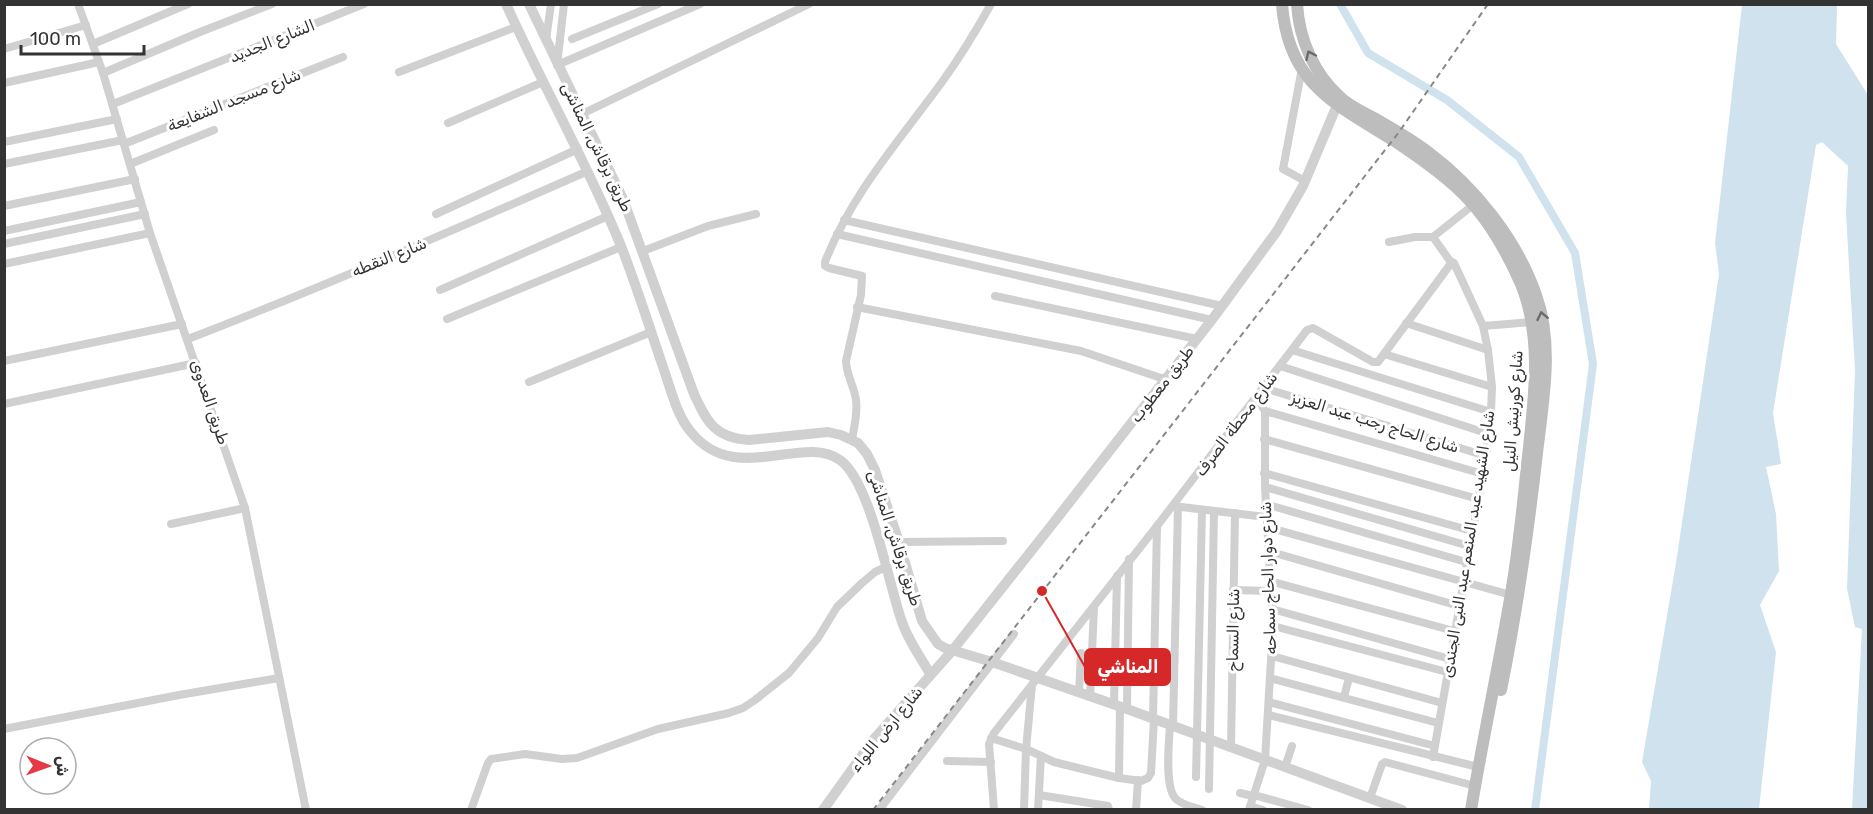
<svg xmlns="http://www.w3.org/2000/svg" width="1873" height="814" font-family="Rubik,Cairo,sans-serif">
<style>
.water{fill:#cfe2ee}
.lines{fill:none;stroke-linecap:round;stroke-linejoin:round}
.canal{stroke:#cfe2ee;stroke-width:8}
.minor{stroke:#d0d0d0;stroke-width:8}
.tertiary{stroke:#d0d0d0;stroke-width:10}
.secondary{stroke:#bdbdbd;stroke-width:12}
.rail{stroke:#888;stroke-width:2;stroke-dasharray:6 4.5;stroke-linecap:butt}
.oneway{stroke:#6a6a6a}
.labels{text-anchor:middle;dominant-baseline:central;stroke-width:6;stroke-linejoin:round;paint-order:stroke}
.street-label{font-size:16px;fill:#333;stroke:#fff}
.leader{fill:none;stroke:#d62828;stroke-width:2}
.callout-dot{fill:#d62828;stroke:#fff;stroke-width:2}
.callout{fill:#d62828;stroke:#d62828;stroke-width:2}
.callout-label{font-size:18px;text-anchor:middle;font-weight:bold;fill:#fff}
</style>
<rect width="100%" height="100%" fill="#fff"/>
<path class="water" d="M1742 5H1837L1836 44 1868 95V809H1852L1862 629 1855 627 1847 589 1855 370 1846 213 1848 166 1822 142 1816 145 1773 413 1781 464 1766 467 1776 514 1779 571 1760 605 1776 652 1759 809H1649L1651 781 1642 762 1676 563 1719 274 1715 243Z"/>
<g class="lines">
<path class="canal" d="M1340 4 1368 53 1447 100 1519 157 1575 253 1593 364 1535 810"/>
<g class="minor">
<path d="M78 4 103 73 150 233 245 508 306 810"/>
<path d="M564 4 557 65 700 4"/>
<path d="M572 39 658 4"/>
<path d="M546 40 551 4"/>
<path d="M93 44 188 4"/>
<path d="M4 49 86 25"/>
<path d="M1302 68 1283 169 1305 181"/>
<path d="M399 72 516 27"/>
<path d="M103 73 200 32 272 4"/>
<path d="M4 83 99 62"/>
<path d="M113 104 364 4"/>
<path d="M582 114 809 4"/>
<path d="M448 123 543 82"/>
<path d="M4 142 117 119"/>
<path d="M124 144 343 57"/>
<path d="M4 164 123 140"/>
<path d="M130 164 214 130"/>
<path d="M4 206 135 179"/>
<path d="M436 214 578 149"/>
<path d="M844 220 1222 306"/>
<path d="M4 231 141 202"/>
<path d="M837 234 1212 320"/>
<path d="M1433 237 1450 261 1454 263 1483 326 1488 350 1492 387 1491 412 1486 456 1433 757"/>
<path d="M1389 242 1415 237H1433L1473 205"/>
<path d="M4 244 145 214"/>
<path d="M643 251 708 226 756 214"/>
<path d="M4 264 150 233"/>
<path d="M440 290 608 216"/>
<path d="M995 296 1197 339"/>
<path d="M857 307 1081 351 1164 379"/>
<path d="M447 319 621 247"/>
<path d="M1406 323 1488 350"/>
<path d="M1483 326 1532 322"/>
<path d="M188 339C323 287 456 229 588 171"/>
<path d="M1292 350 1491 412"/>
<path d="M1384 354 1492 387"/>
<path d="M4 361 182 324"/>
<path d="M1280 366 1489 434"/>
<path d="M529 382 651 332"/>
<path d="M1264 388 1486 456"/>
<path d="M4 404 196 363"/>
<path d="M1265 411 1483 474"/>
<path d="M1264 439 1478 499"/>
<path d="M852 440C854 427 858 413 856 400 854 386 846 374 846 361L861 295 862 276 829 268 825 266V262C852 193 899 141 942 82 960 57 976 31 991 4"/>
<path d="M1264 473 1472 531"/>
<path d="M1265 487 1469 546"/>
<path d="M1265 504 1466 562"/>
<path d="M1173 506 1266 517"/>
<path d="M171 524 245 508"/>
<path d="M1267 527 1511 595"/>
<path d="M899 542 1003 541"/>
<path d="M1268 551 1459 606"/>
<path d="M1270 581 1454 631"/>
<path d="M1233 590 1271 591"/>
<path d="M1272 609 1450 659"/>
<path d="M1273 626 1447 672"/>
<path d="M1272 656 1442 703"/>
<path d="M1270 678 1438 723"/>
<path d="M1079 693 1081 653"/>
<path d="M1345 693 1349 678"/>
<path d="M1090 697 1094 607"/>
<path d="M1269 702 1435 746"/>
<path d="M1114 705 1117 576"/>
<path d="M1127 709 1129 559"/>
<path d="M1268 715 1478 767"/>
<path d="M1153 719 1157 526"/>
<path d="M1170 725C1169 742 1164 788 1176 799 1182 805 1194 807 1202 810"/>
<path d="M1173 726 1178 507"/>
<path d="M4 729 179 695 279 678"/>
<path d="M991 738 1026 749 1054 762 1119 778 1141 781 1148 778 1151 773 1154 719"/>
<path d="M1231 748 1235 513"/>
<path d="M947 761 991 762"/>
<path d="M1285 767 1292 746"/>
<path d="M1196 777 1202 510"/>
<path d="M1119 778 1120 707"/>
<path d="M1209 789 1214 511"/>
<path d="M1240 793 1253 796"/>
<path d="M1039 795 1108 806 1109 810"/>
<path d="M1254 795 1308 810"/>
<path d="M1370 798 1382 764 1385 762 1475 786"/>
<path d="M1250 806 1263 810"/>
<path d="M471 810 488 763 491 759 525 754 562 759 577 758 658 729 729 713 743 708 755 700 789 673 818 638 837 607 862 583 875 572 886 567"/>
<path d="M879 810 1014 634"/>
<path d="M994 810 989 744 994 733 1157 526 1307 330 1313 328 1373 362H1378L1452 262"/>
<path d="M1024 810 1026 749 1032 685"/>
<path d="M1038 810 1041 756"/>
<path d="M1136 810 1138 780"/>
<path d="M1249 810 1265 760 1273 626 1265 487V411L1256 398"/>
</g>
<g class="tertiary">
<path d="M506 4C543 86 587 163 621 246 637 287 650 329 664 370 671 390 677 416 691 432 735 487 803 433 840 460 870 481 888 581 901 619 907 639 920 656 930 674"/>
<path d="M529 4 623 199 694 394C707 422 715 438 749 440L828 432 841 435 858 443 867 454 875 470 899 542 922 621 938 644 945 648 992 662 1127 709 1402 810"/>
<path d="M823 810 873 740 952 651 1051 526 1214 317 1277 231 1303 186 1340 98"/>
</g>
<g class="secondary">
<path d="M1282 4C1288 85 1336 104 1396 142 1417 156 1439 171 1458 189 1485 214 1506 250 1521 284 1543 338 1534 400 1528 456 1523 502 1519 548 1511 593 1499 665 1483 737 1471 810"/>
<path d="M1297 4C1299 39 1314 74 1340 97 1349 106 1363 112 1374 118 1393 129 1411 139 1428 152 1475 187 1517 240 1536 295 1554 345 1543 401 1537 453 1528 533 1517 611 1501 690"/>
</g>
<path class="rail" d="M873 810 1399 132 1488 4"/>
</g>
<defs><path id="oneway-chevron" d="M-2-3.5L2.5 0L-2 3.5" fill="none" stroke-width="1.6" stroke-linecap="round" stroke-linejoin="round" transform="scale(1.5)"/></defs>
<g class="oneway">
<use href="#oneway-chevron" transform="translate(1310 55) rotate(-115)"/>
<use href="#oneway-chevron" transform="translate(1542 316) rotate(-102)"/>
</g>
<g class="labels">
<g class="street-label">
<text transform="translate(272 41) rotate(-22)">الشارع الجديد</text>
<text transform="translate(234 100) rotate(-22)">شارع مسجد الشفايعة</text>
<text transform="translate(597 147) rotate(64)">طريق برقاش, المناشى</text>
<text transform="translate(389 257) rotate(-22)">شارع النقطه</text>
<text transform="translate(1162 384) rotate(-52)">طريق معطوب</text>
<text transform="translate(210 402) rotate(71)">طريق العدوى</text>
<text transform="translate(1513 411) rotate(-86)">شارع كورنيش النيل</text>
<text transform="translate(1375 422) rotate(17)">شارع الحاج رجب عبد العزيز</text>
<text transform="translate(1236 424) rotate(-53)">شارع محطة الصرف</text>
<text transform="translate(895 538) rotate(72)">طريق برقاش, المناشى</text>
<text transform="translate(1468 544) rotate(-81)">شارع الشهيد عبد المنعم عبد النبى الجندى</text>
<text transform="translate(1268 578) rotate(-92)">شارع دوار الحاج سماحه</text>
<text transform="translate(1233 630) rotate(-89)">شارع السماح</text>
<text transform="translate(886 729) rotate(-51)">شارع ارض اللواء</text>
</g>
</g>
<path class="leader" d="M1042 591L1085 667"/>
<circle class="callout-dot" cx="1042" cy="591" r="6"/>
<rect class="callout" x="1085" y="649" width="85" height="36" rx="6"/>
<g class="callout-label">
<text x="1128" y="673">المناشي</text>
</g>
<rect width="1873" height="814" fill="none" stroke="#333333" stroke-width="12"/>
<g transform="translate(48 766) rotate(91)"><circle r="28" fill="#ffffff" stroke="#adadad" stroke-width="1.5"/>
<path d="M0-4.5L10 22L0 15L-10 22Z" fill="#e63946"/>
<text y="-9" font-size="16" font-weight="bold" text-anchor="middle" fill="#333333">ش</text>
</g>
<path d="M21 45v9h123v-9" fill="none" stroke="#333333" stroke-width="3"/>
<text x="30" y="45" font-size="18" fill="#333333" stroke="#ffffff" stroke-width="4.5" paint-order="stroke">100 m</text>
</svg>
